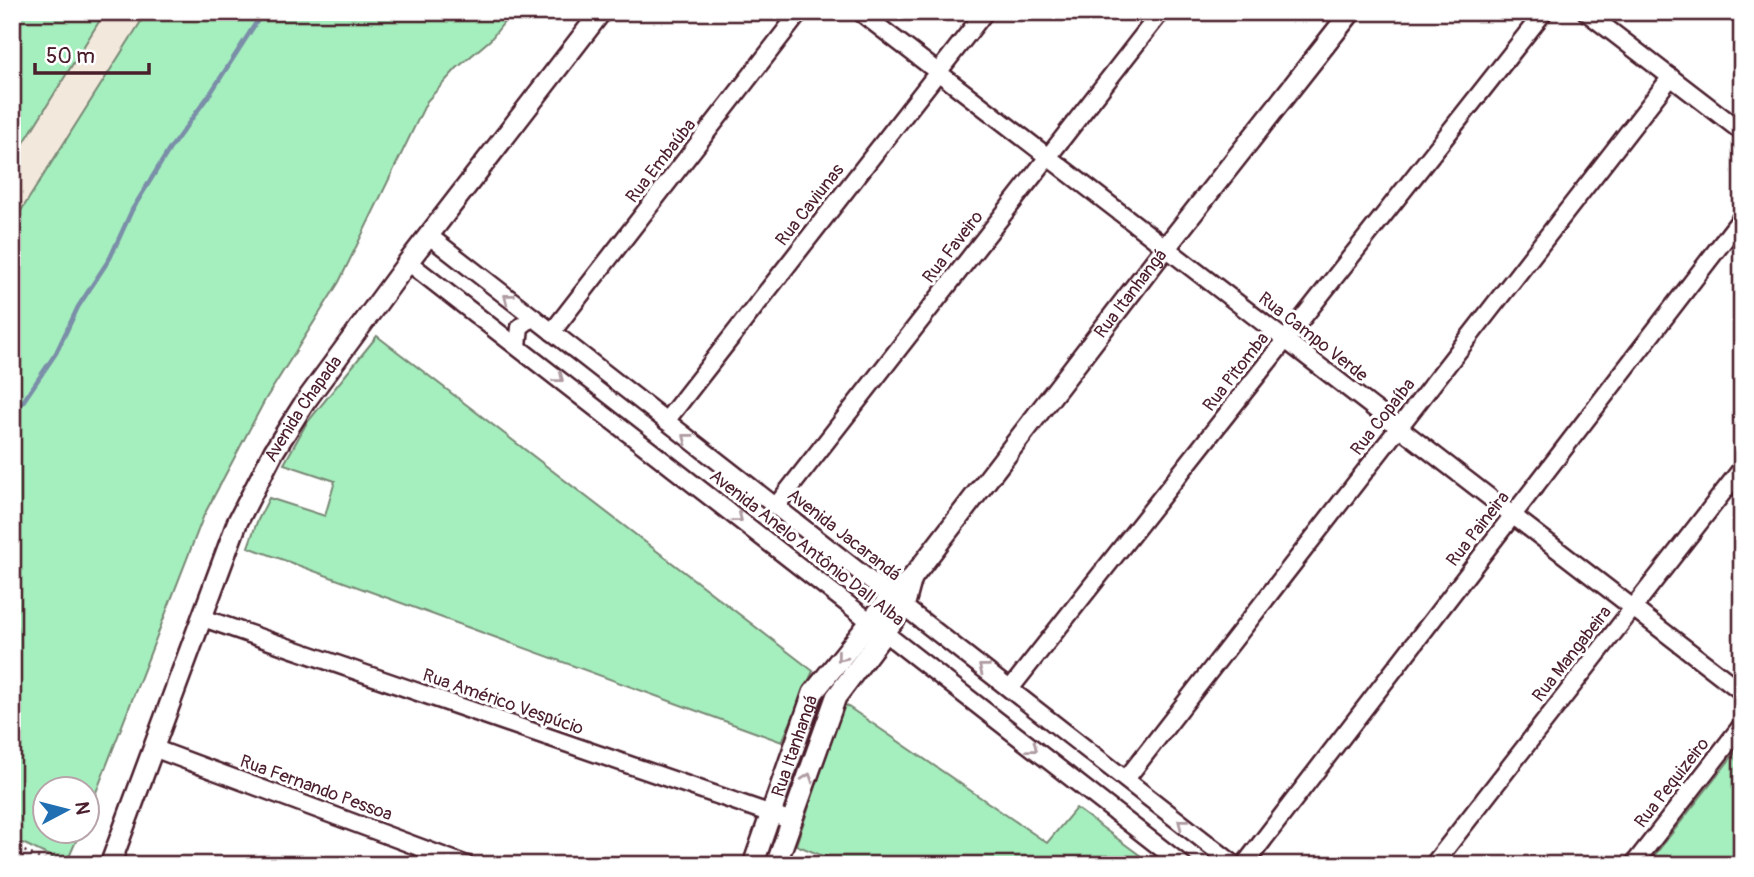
<svg xmlns="http://www.w3.org/2000/svg" width="1754" height="877" font-family="Pangolin,sans-serif">
<style>
.built{fill:#f3e8dc}
.green{fill:#a5efbe;stroke:#788774;stroke-width:2}
.lines{fill:none;stroke-linecap:round;stroke-linejoin:round}
.stream{stroke:#7a8ea8;stroke-width:4.5}
.minor-casing{stroke:#4a1f2b;stroke-width:21}
.tertiary-casing{stroke:#4a1f2b;stroke-width:24}
.path{stroke:#4a1f2b;stroke-width:2.5;stroke-dasharray:2 5;stroke-linecap:butt}
.minor{stroke:#fff;stroke-width:16}
.tertiary{stroke:#fff;stroke-width:19}
.oneway{stroke:#ae9aa0}
.labels{text-anchor:middle;dominant-baseline:central;stroke-width:6;stroke-linejoin:round;paint-order:stroke}
.street-label{font-size:18px;fill:#4a1f2b;stroke:#fff}
</style>
<rect width="100%" height="100%" fill="#fff"/>
<filter id="ink" filterUnits="userSpaceOnUse"><feTurbulence type="fractalNoise" baseFrequency=".0143" numOctaves="2"/><feDisplacementMap in="SourceGraphic" scale="14" xChannelSelector="R" yChannelSelector="G"/><feConvolveMatrix kernelMatrix="1 2 1 2 8 2 1 2 1" color-interpolation-filters="sRGB"/></filter>
<g filter="url(#ink)">
<path class="built" d="M12 12H147L12 225Z"/>
<g class="green">
<path d="M12 12H105L12 162Z"/>
<path d="M147 12H512L490 40 457 68 427 101 339 282 265 400 204 515 88 813V790H46V832H80L66 864 12 838V225Z"/>
<path d="M377 336 813 671 782 742 248 547 257 522 269 498 325 516 335 481 284 464 306 424Z"/>
<path d="M844 704 1047 843 1076 808 1153 865H845L796 845Z"/>
<path d="M1742 744V865H1647Z"/>
</g>
<g class="lines">
<path class="stream" d="M12 418 56 353 78 307 110 258 132 210 169 150 212 91 263 12"/>
<g class="minor-casing">
<g id="minor">
<path d="M860 12 1742 692"/>
<path d="M1586 12 1742 132"/>
<path d="M428 235 1235 865"/>
<path d="M408 262 1183 865"/>
<path d="M552 332 800 12"/>
<path d="M518 346 520 327 533 317"/>
<path d="M666 421 985 12"/>
<path d="M776 506 1161 12"/>
<path d="M203 618 792 821"/>
<path d="M1010 689 1544 12"/>
<path d="M153 748 467 865"/>
<path d="M1126 779 1671 77"/>
<path d="M1244 865 1742 217"/>
<path d="M1433 865 1742 468"/>
<path d="M1633 865 1742 725"/>
</g>
</g>
<g class="tertiary-casing">
<g id="tertiary">
<path id="s1" d="M110 865 237 523 274 451 305 402 408 262 601 12"/>
<path id="s2" d="M753 865 813 693 891 596 912 578 1156 260 1351 12"/>
<path d="M776 865 836 697 904 607 912 578"/>
</g>
</g>
<path class="path" d="M12 845 53 865"/>
<use href="#minor" class="minor"/>
<use href="#tertiary" class="tertiary"/>
</g>
<defs><path id="oneway-chevron" d="M-2-3.5L2.5 0L-2 3.5" fill="none" stroke-width="1.6" stroke-linecap="round" stroke-linejoin="round" transform="scale(1.75)"/></defs>
<g class="oneway">
<use href="#oneway-chevron" transform="translate(508 298) rotate(-142)"/>
<use href="#oneway-chevron" transform="translate(559 378) rotate(38)"/>
<use href="#oneway-chevron" transform="translate(687 438) rotate(-142)"/>
<use href="#oneway-chevron" transform="translate(738 518) rotate(38)"/>
<use href="#oneway-chevron" transform="translate(841 657) rotate(129)"/>
<use href="#oneway-chevron" transform="translate(983 668) rotate(-142)"/>
<use href="#oneway-chevron" transform="translate(1033 748) rotate(38)"/>
<use href="#oneway-chevron" transform="translate(808 778) rotate(-71)"/>
<use href="#oneway-chevron" transform="translate(1182 823) rotate(-142)"/>
</g>
</g>
<g class="labels">
<g class="street-label">
<text transform="translate(661 161) rotate(-52)">Rua Embaúba</text>
<text transform="translate(810 205) rotate(-52)">Rua Caviunas</text>
<text transform="translate(953 247) rotate(-52)">Rua Faveiro</text>
<text stroke="none"><textPath href="#s2" startOffset="693">Rua Itanhangá</textPath></text>
<text transform="translate(1313 337) rotate(38)">Rua Campo Verde</text>
<text transform="translate(1236 372) rotate(-52)">Rua Pitomba</text>
<text stroke="none"><textPath href="#s1" startOffset="497">Avenida Chapada</textPath></text>
<text transform="translate(1383 417) rotate(-52)">Rua Copaíba</text>
<text transform="translate(1478 529) rotate(-52)">Rua Paineira</text>
<text transform="translate(844 535) rotate(38)">Avenida Jacarandá</text>
<text transform="translate(807 548) rotate(38)">Avenida Anelo Antônio Dall Alba</text>
<text transform="translate(1572 654) rotate(-52)">Rua Mangabeira</text>
<text transform="translate(503 702) rotate(19)">Rua Américo Vespúcio</text>
<text stroke="none"><textPath href="#s2" startOffset="126">Rua Itanhangá</textPath></text>
<text transform="translate(1672 783) rotate(-52)">Rua Pequizeiro</text>
<text transform="translate(316 788) rotate(20)">Rua Fernando Pessoa</text>
</g>
</g>
<rect width="1754" height="877" fill="none" stroke="#fff" stroke-width="42"/>
<rect x="21" y="21" width="1712" height="835" fill="none" stroke="#4a1f2b" stroke-width="2.5" filter="url(#ink)"/>
<g transform="translate(66 810) rotate(83)"><circle r="33" fill="#ffffff" stroke="#b7a5aa" stroke-width="2"/>
<path d="M0-5L12 26L0 18L-12 26Z" fill="#1f6fb2"/>
<text y="-10" font-size="19" font-weight="bold" text-anchor="middle" fill="#4a1f2b">N</text>
</g>
<path d="M35 63v10h114v-10" fill="none" stroke="#4a1f2b" stroke-width="3.5"/>
<text x="46" y="63" font-size="21" fill="#4a1f2b" stroke="#ffffff" stroke-width="5" paint-order="stroke">50 m</text>
</svg>
